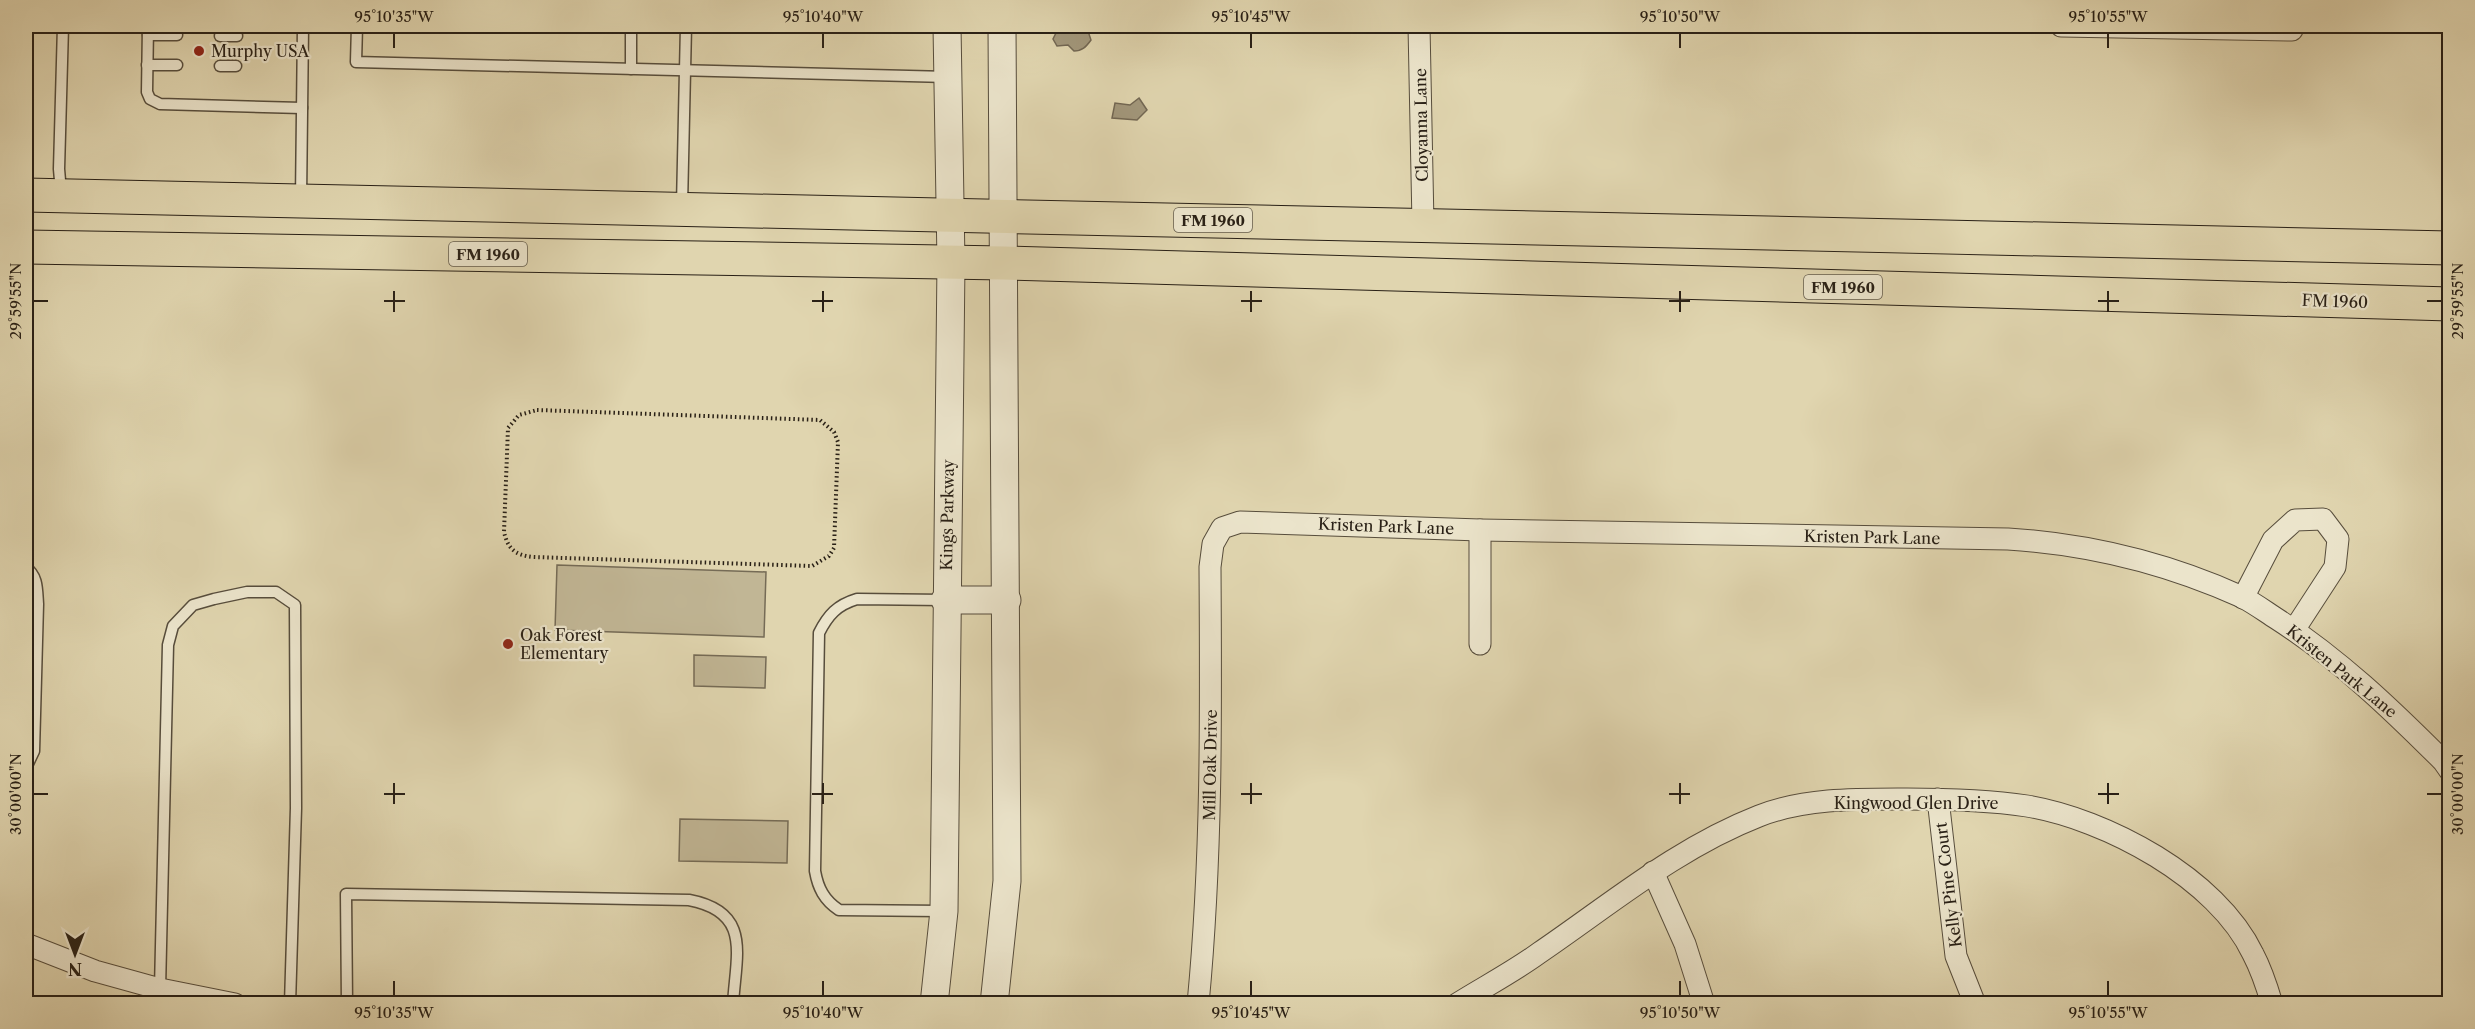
<svg xmlns="http://www.w3.org/2000/svg" width="2475" height="1029" font-family="'Libre Caslon Text',serif">
<style>
.green{fill:#c1b695;stroke:#756b56;stroke-width:1.5}
.water{fill:#a2977b;stroke:#726753;stroke-width:1.5}
.lines{fill:none;stroke-linecap:round;stroke-linejoin:round}
.service-casing{stroke:#574d3c;stroke-width:13}
.minor-casing{stroke:#574d3c;stroke-width:23}
.tertiary-casing{stroke:#574d3c;stroke-width:29}
.primary-casing{stroke:#292016;stroke-width:35}
.path{stroke:#292016;stroke-width:4;stroke-dasharray:1.5 3;stroke-linecap:butt}
.service{stroke:#ebe4cb;stroke-width:10}
.minor{stroke:#ebe4cb;stroke-width:21}
.tertiary{stroke:#ebe4cb;stroke-width:27}
.primary{stroke:#e0d5af;stroke-width:33}
.ticks{fill:none;stroke:#292016;stroke-width:2}
.poi-dot{fill:#8f2418;stroke:#ebe4cb;stroke-width:2}
.labels{text-anchor:middle;dominant-baseline:central;stroke-width:4.5;stroke-linejoin:round;paint-order:stroke}
.shield{fill:#ebe4cb;stroke:#635b4c;stroke-width:1.5}
.shield-label{font-size:15px;font-weight:bold;fill:#292016}
.poi-label{font-size:16px;fill:#292016;stroke:#ebe4cb;text-anchor:start}
.street-label{font-size:16px;fill:#292016;stroke:#ebe4cb}
.neatline{fill:none;stroke:#292016;stroke-width:2}
.ticks-label{font-size:15px;text-anchor:middle;fill:#292016}
</style>
<rect width="100%" height="100%" fill="#e0d5af"/>
<filter id="stains"><feTurbulence type="fractalNoise" baseFrequency=".00333" numOctaves="4"/><feColorMatrix values="0 0 0 0 .2 0 0 0 0 .09 0 0 0 0 .02 0 0 0 .5 -.17"/></filter>
<radialGradient id="worn" r=".72"><stop offset=".6" stop-color="#630" stop-opacity="0"/><stop offset="1" stop-color="#630" stop-opacity=".3"/></radialGradient>
<g class="green">
<path d="M557 565 766 572 764 637 555 630Z"/>
<path d="M694 655 766 657 765 688 694 686Z"/>
<path d="M680 819 788 821 787 863 679 861Z"/>
</g>
<g class="water">
<path d="M1078 27 1088 31 1091 40C1086 47 1082 51 1074 51L1068 45 1057 46 1053 39 1057 31Z"/>
<path d="M1139 98 1147 110 1137 120 1112 118 1115 103 1130 105Z"/>
</g>
<g class="lines">
<g class="service-casing">
<g id="service">
<path d="M148 26 147 92 150 99 160 104 302 108"/>
<path d="M357 26 356 62 948 77"/>
<path d="M148 35H177"/>
<path d="M220 36H237"/>
<path d="M147 65H177"/>
<path d="M220 66H236"/>
<path d="M631 69V26"/>
<path d="M61 192 59 169 63 26"/>
<path d="M301 199 303 26"/>
<path d="M682 205 686 26"/>
<path d="M26 373V425"/>
<path d="M26 568C38 575 37 591 38 604L34 751 26 768"/>
<path d="M942 911 839 910C824 900 818 888 815 871L819 633C828 615 837 605 857 599L945 600"/>
<path d="M160 989 168 645 173 626 193 605 214 599 247 592H276L295 605 296 808 290 1004"/>
<path d="M347 1004 346 894 689 900C752 912 736 954 733 1004"/>
</g>
</g>
<g class="minor-casing">
<g id="minor">
<path d="M1419 26 1423 224"/>
<path d="M2061 26 2292 30"/>
<path d="M1480 530V644"/>
<path d="M2243 598 2273 540 2295 520 2323 519 2338 539 2335 567 2294 630"/>
<path d="M1938 799 1956 956 1975 1004"/>
<path d="M1653 872 1685 944 1704 1004"/>
<path d="M26 944 95 971 160 989 235 1004"/>
<path d="M1198 1004C1212 858 1211 713 1210 567L1213 544 1222 528 1240 522 1480 530 2008 539C2088 544 2169 564 2242 597 2254 603 2266 612 2277 619 2339 659 2391 709 2443 761L2450 771"/>
<path d="M1457 1004C1484 987 1513 972 1539 953 1611 904 1677 848 1759 816 1805 798 1858 799 1907 799 1947 799 1987 800 2027 806 2106 819 2217 878 2253 954 2261 969 2267 987 2272 1004"/>
</g>
</g>
<g class="tertiary-casing">
<g id="tertiary">
<path d="M945 600H1007"/>
<path d="M934 1004 944 911 951 262 947 26"/>
<path d="M994 1004 1007 881 1002 26"/>
</g>
</g>
<g class="primary-casing">
<g id="primary">
<path d="M26 195 2450 248"/>
<path d="M26 247 1004 263 2450 304"/>
</g>
</g>
<path class="path" d="M537 410 820 420 834 432 838 442 834 548 829 556 812 566 533 557C515 555 508 549 504 532L508 428 519 415Z"/>
<use href="#service" class="service"/>
<use href="#minor" class="minor"/>
<use href="#tertiary" class="tertiary"/>
<use href="#primary" class="primary"/>
</g>
<path class="ticks" d="M394 33V48M823 33V48M1251 33V48M1680 33V48M2108 33V48M394 291V312M823 291V312M1251 291V312M1680 291V312M2108 291V312M33 301H48M384 301H405M812 301H833M1241 301H1262M1669 301H1690M2098 301H2119M2427 301H2442M394 783V804M823 783V804M1251 783V804M1680 783V804M2108 783V804M33 794H48M384 794H405M812 794H833M1241 794H1262M1669 794H1690M2098 794H2119M2427 794H2442M394 981V996M823 981V996M1251 981V996M1680 981V996M2108 981V996"/>
<g class="poi-dot">
<circle cx="199" cy="51" r="6"/>
<circle cx="508" cy="644" r="6"/>
</g>
<g class="labels">
<g class="shield">
<rect x="1174" y="208" width="78" height="24" rx="4.5"/>
<rect x="449" y="242" width="78" height="24" rx="4.5"/>
<rect x="1804" y="275" width="78" height="24" rx="4.5"/>
</g>
<g class="shield-label">
<text x="1213" y="220">FM 1960</text>
<text x="488" y="254">FM 1960</text>
<text x="1843" y="287">FM 1960</text>
</g>
<g class="poi-label">
<text x="211" y="51">Murphy USA</text>
<text x="520" y="635">Oak Forest<tspan x="520" dy="18">Elementary</tspan></text>
</g>
<g class="street-label">
<text transform="translate(1421 125) rotate(-91)">Cloyanna Lane</text>
<text transform="translate(2335 301) rotate(2)">FM 1960</text>
<text transform="translate(947 515) rotate(-89)">Kings Parkway</text>
<text transform="translate(1386 526) rotate(2)">Kristen Park Lane</text>
<text transform="translate(1872 537) rotate(1)">Kristen Park Lane</text>
<text transform="translate(2342 671) rotate(39)">Kristen Park Lane</text>
<text transform="translate(1210 765) rotate(-89)">Mill Oak Drive</text>
<text x="1916" y="803">Kingwood Glen Drive</text>
<text transform="translate(1948 885) rotate(-97)">Kelly Pine Court</text>
</g>
</g>
<rect width="2475" height="1029" fill="none" stroke="#e0d5af" stroke-width="66"/>
<g transform="translate(75 954) rotate(180)" stroke="#ebe4cb" stroke-width="4.5" paint-order="stroke">
<path d="M0-4.5L10 22L0 15L-10 22Z" fill="#292016"/>
<text y="-9" font-size="16" font-weight="bold" text-anchor="middle" fill="#292016">N</text>
</g>
<rect x="33" y="33" width="2409" height="963" class="neatline"/>
<g class="ticks-label">
<text x="394" y="22">95°10'35"W</text>
<text x="823" y="22">95°10'40"W</text>
<text x="1251" y="22">95°10'45"W</text>
<text x="1680" y="22">95°10'50"W</text>
<text x="2108" y="22">95°10'55"W</text>
<text transform="translate(2458 301) rotate(-90)" y="5">29°59'55"N</text>
<text transform="translate(16 301) rotate(-90)" y="5">29°59'55"N</text>
<text transform="translate(2458 794) rotate(-90)" y="5">30°00'00"N</text>
<text transform="translate(16 794) rotate(-90)" y="5">30°00'00"N</text>
<text x="394" y="1018">95°10'35"W</text>
<text x="823" y="1018">95°10'40"W</text>
<text x="1251" y="1018">95°10'45"W</text>
<text x="1680" y="1018">95°10'50"W</text>
<text x="2108" y="1018">95°10'55"W</text>
</g>
<rect width="100%" height="100%" filter="url(#stains)"/>
<rect width="100%" height="100%" fill="url(#worn)"/>
</svg>
